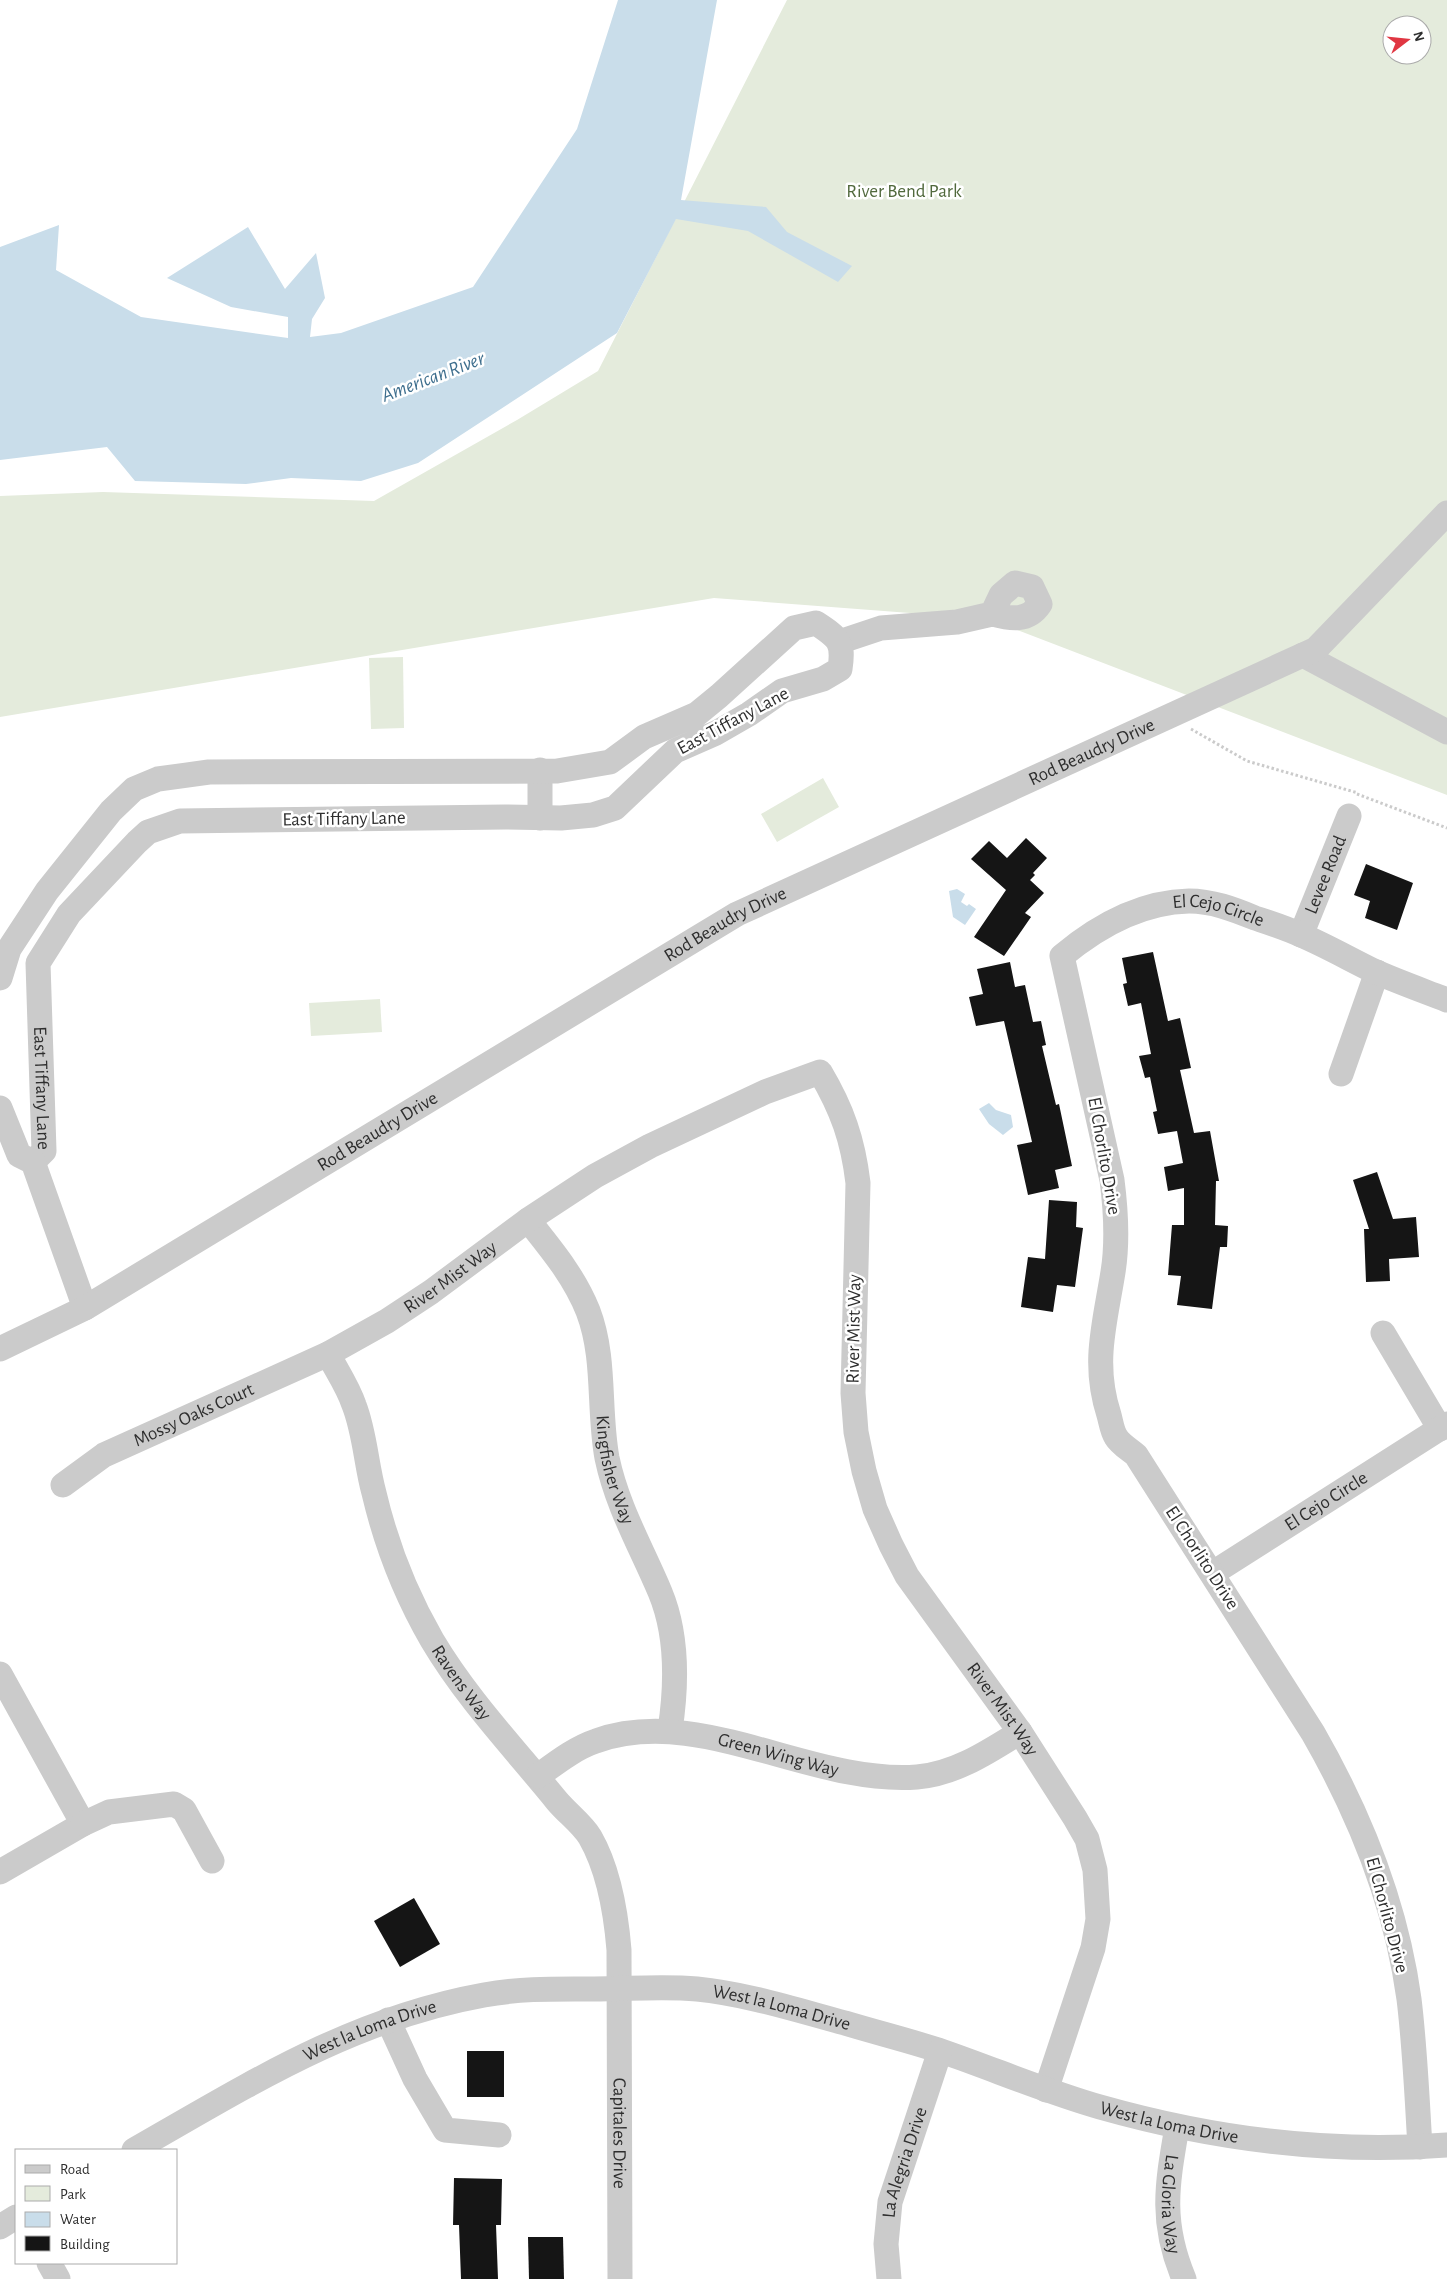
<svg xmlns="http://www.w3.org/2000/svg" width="1447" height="2279" font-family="'Alegreya Sans',sans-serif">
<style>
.green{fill:#e4ebdc;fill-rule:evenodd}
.water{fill:#c9ddea}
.building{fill:#151515}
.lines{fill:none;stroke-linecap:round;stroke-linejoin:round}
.path{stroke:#cbcbcb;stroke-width:3;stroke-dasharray:2.5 2.5;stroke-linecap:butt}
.minor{stroke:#cbcbcb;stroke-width:25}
.labels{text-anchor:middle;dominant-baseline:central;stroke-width:5;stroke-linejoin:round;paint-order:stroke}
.park-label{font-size:19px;fill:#51693d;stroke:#fff}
.street-label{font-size:19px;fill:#2e2e2e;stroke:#fff}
.water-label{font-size:20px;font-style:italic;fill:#3f6f8e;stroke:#fff}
</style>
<rect width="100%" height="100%" fill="#fff"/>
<g class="green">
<path d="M787 0H1447V795L989 619 714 598 0 717V496L103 492 374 501 517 420 598 371ZM1392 25H1422V55H1392Z"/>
<path d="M403 657 404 728 371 729 369 658Z"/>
<path d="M823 778 839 807 777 842 761 814Z"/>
<path d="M380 999 382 1032 311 1036 309 1003Z"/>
</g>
<g class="water">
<path d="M618 0H717L681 200 766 207 787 232 852 266 838 282 748 231 676 219 617 333 418 463 361 481 291 478 246 484 135 481 107 447 0 460V247L59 225 56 270 141 317 288 338V317L231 307 167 278 248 227 285 289 316 253 325 298 312 319 310 337 341 333 473 287 577 129Z"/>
<path d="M957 889 965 894 961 902 967 906 969 904 976 909 965 925 953 917 949 891Z"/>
<path d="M989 1103 996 1110 1011 1115 1013 1127 1003 1135 989 1124 979 1109Z"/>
</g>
<g class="building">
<path d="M1026 838 1047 858 1033 873 1035 875 1030 880 1044 893 1025 913 1031 917 1004 956 974 937 1006 890 971 859 989 841 1007 858Z"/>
<path d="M1366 864 1413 883 1397 930 1365 918 1370 901 1354 895Z"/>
<path d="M1153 952 1168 1021 1180 1018 1191 1068 1180 1070 1194 1133 1210 1131 1219 1181H1216L1215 1225 1228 1226 1227 1247H1220L1212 1309 1177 1305 1181 1276 1168 1275 1172 1225H1184V1188L1168 1191 1164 1167 1183 1163 1177 1131 1158 1134 1153 1112 1157 1111 1150 1077 1145 1078 1139 1056 1151 1054 1141 1003 1128 1006 1123 984 1127 983 1122 958Z"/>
<path d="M1010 962 1015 987 1025 985 1033 1022 1041 1021 1046 1045 1042 1046 1056 1105 1059 1104 1072 1166 1055 1170 1059 1188 1028 1195 1017 1145 1032 1142 1004 1021 976 1026 969 997 983 994 977 969Z"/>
<path d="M1377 1172 1393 1219 1416 1217 1419 1257 1389 1259 1390 1281 1366 1282 1364 1229H1369L1353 1180Z"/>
<path d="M1049 1200 1077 1202 1076 1227 1083 1228 1075 1287 1057 1285 1053 1312 1021 1307 1028 1257 1045 1259Z"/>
<path d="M414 1898 440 1944 400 1967 374 1921Z"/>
<rect x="467" y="2051" width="37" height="46"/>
<path d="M454 2178 502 2179 501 2225H496L498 2279H461L459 2225H453Z"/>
<path d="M528 2237H563L564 2279H529Z"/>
</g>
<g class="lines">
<g class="path">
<path d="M1191 729 1247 761 1358 793"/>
<path d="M1357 794 1447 828"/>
</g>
<g class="minor">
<path d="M839 642 881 628 957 622 992 614 1001 595 1015 583 1032 587 1040 604C1028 622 1011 619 992 614"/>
<path d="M1303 655 1447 732"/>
<path d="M540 770V818"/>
<path id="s1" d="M1301 935 1349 816"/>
<path id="s2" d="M0 978 9 949 47 891 111 811 134 789 158 779 209 772 557 771 610 762 644 737 697 714 719 696 794 628 816 623C839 638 844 642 840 669L823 679 782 691 749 714 716 733 675 751 615 808 593 815 561 818 505 817 180 821 148 832 137 842 69 914 38 963 44 1151 33 1162"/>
<path d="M1341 1074 1377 972"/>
<path d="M0 1108 19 1155 33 1162 85 1308"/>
<path id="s3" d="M528 1220C551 1249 574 1276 588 1311 606 1358 598 1409 607 1458 617 1506 641 1547 660 1592 678 1635 677 1684 670 1730"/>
<path d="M1383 1333 1440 1429"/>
<path id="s4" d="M0 1349 85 1308 737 914 1316 649 1447 513"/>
<path id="s5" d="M328 1354C337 1371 348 1387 354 1405 365 1433 366 1464 374 1493 386 1544 406 1595 432 1640 467 1699 514 1748 557 1801 567 1813 582 1824 590 1837 609 1870 616 1913 619 1950L620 2279"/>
<path id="s6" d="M63 1485 104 1455 328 1354 387 1321 431 1292 528 1220 595 1176 650 1146 765 1092 820 1072C842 1109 853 1140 858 1183L853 1393 856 1432 864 1471 875 1509 891 1545 907 1576 1020 1732 1075 1818 1087 1839 1095 1870 1098 1919 1093 1948 1046 2090"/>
<path id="s7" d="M1213 1573 1447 1424"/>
<path d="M0 1674 83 1824 0 1872"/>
<path id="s8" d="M538 1776C556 1763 575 1748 596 1741 699 1704 810 1785 917 1777 955 1774 988 1752 1020 1732"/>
<path d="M83 1824 109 1812 174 1804 184 1810 212 1861"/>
<path d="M388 2020 415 2079 445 2130 499 2135"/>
<path id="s9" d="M1177 2127C1167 2185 1160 2222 1184 2279"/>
<path id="s10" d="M1420 2147C1417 2098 1415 2048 1409 1999 1396 1904 1360 1815 1313 1733L1136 1455C1130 1450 1120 1444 1116 1437 1112 1431 1111 1422 1109 1415 1092 1363 1105 1323 1113 1272 1118 1241 1116 1211 1112 1180L1062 956C1098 926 1141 902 1189 901 1212 901 1233 909 1255 918 1270 923 1286 928 1301 935 1327 946 1351 960 1376 972 1399 982 1424 991 1447 1000"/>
<path id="s11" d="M134 2150C248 2085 351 2019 484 1995 522 1988 556 1989 594 1989 628 1989 663 1986 697 1989 747 1994 796 2010 845 2023 878 2033 911 2041 944 2052 996 2070 1047 2092 1100 2107 1213 2139 1330 2154 1447 2145"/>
<path d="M0 2227 16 2217"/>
<path d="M49 2263 58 2279"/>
<path id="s12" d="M889 2279 886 2244 890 2202 940 2051"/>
</g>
</g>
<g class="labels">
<g class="park-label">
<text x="904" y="191">River Bend Park</text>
</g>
<g class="street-label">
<text transform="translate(733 721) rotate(-28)">East Tiffany Lane</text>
<text stroke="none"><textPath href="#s4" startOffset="1246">Rod Beaudry Drive</textPath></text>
<text transform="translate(344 819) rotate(-1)">East Tiffany Lane</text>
<text stroke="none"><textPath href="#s1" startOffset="65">Levee Road</textPath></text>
<text stroke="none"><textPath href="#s10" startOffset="1451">El Cejo Circle</textPath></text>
<text stroke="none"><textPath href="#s4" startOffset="841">Rod Beaudry Drive</textPath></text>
<text stroke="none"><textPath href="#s2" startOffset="2058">East Tiffany Lane</textPath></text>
<text stroke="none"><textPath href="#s4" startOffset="436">Rod Beaudry Drive</textPath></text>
<text transform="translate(1104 1156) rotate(80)">El Chorlito Drive</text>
<text stroke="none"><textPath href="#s6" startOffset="441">River Mist Way</textPath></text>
<text transform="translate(854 1329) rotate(-89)">River Mist Way</text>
<text stroke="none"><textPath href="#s6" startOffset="149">Mossy Oaks Court</textPath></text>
<text stroke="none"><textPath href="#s3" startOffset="271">Kingfisher Way</textPath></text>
<text stroke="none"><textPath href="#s7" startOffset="134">El Cejo Circle</textPath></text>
<text transform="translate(1202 1558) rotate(57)">El Chorlito Drive</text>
<text stroke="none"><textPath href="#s5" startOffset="358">Ravens Way</textPath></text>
<text stroke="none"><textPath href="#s6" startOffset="1551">River Mist Way</textPath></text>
<text stroke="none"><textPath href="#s8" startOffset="254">Green Wing Way</textPath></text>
<text transform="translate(1387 1915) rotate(75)">El Chorlito Drive</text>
<text stroke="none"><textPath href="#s11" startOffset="685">West la Loma Drive</textPath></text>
<text stroke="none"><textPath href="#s11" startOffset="265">West la Loma Drive</textPath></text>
<text stroke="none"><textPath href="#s11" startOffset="1090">West la Loma Drive</textPath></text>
<text stroke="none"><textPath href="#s5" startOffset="860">Capitales Drive</textPath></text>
<text stroke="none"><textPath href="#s12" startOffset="119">La Alegria Drive</textPath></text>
<text stroke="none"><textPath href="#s9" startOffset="78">La Gloria Way</textPath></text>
</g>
<g class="water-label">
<text transform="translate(433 377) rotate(-21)">American River</text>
</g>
</g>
<rect x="15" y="2149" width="162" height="115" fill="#ffffff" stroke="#ababab"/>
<rect x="25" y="2165" width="25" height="8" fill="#cbcbcb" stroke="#ababab"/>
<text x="60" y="2174" font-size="15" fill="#2e2e2e">Road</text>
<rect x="25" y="2186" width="25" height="15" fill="#e4ebdc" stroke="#ababab"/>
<text x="60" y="2199" font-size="15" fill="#2e2e2e">Park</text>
<rect x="25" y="2212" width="25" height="15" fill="#c9ddea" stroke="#ababab"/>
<text x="60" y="2224" font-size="15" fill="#2e2e2e">Water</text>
<rect x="25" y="2236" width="25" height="15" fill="#151515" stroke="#ababab"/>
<text x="60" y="2249" font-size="15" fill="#2e2e2e">Building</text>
<g transform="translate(1407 40) rotate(74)"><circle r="24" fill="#ffffff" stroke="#ababab"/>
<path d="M0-4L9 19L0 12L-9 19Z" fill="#e03642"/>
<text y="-8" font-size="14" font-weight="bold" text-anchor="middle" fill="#2e2e2e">N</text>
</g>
</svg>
